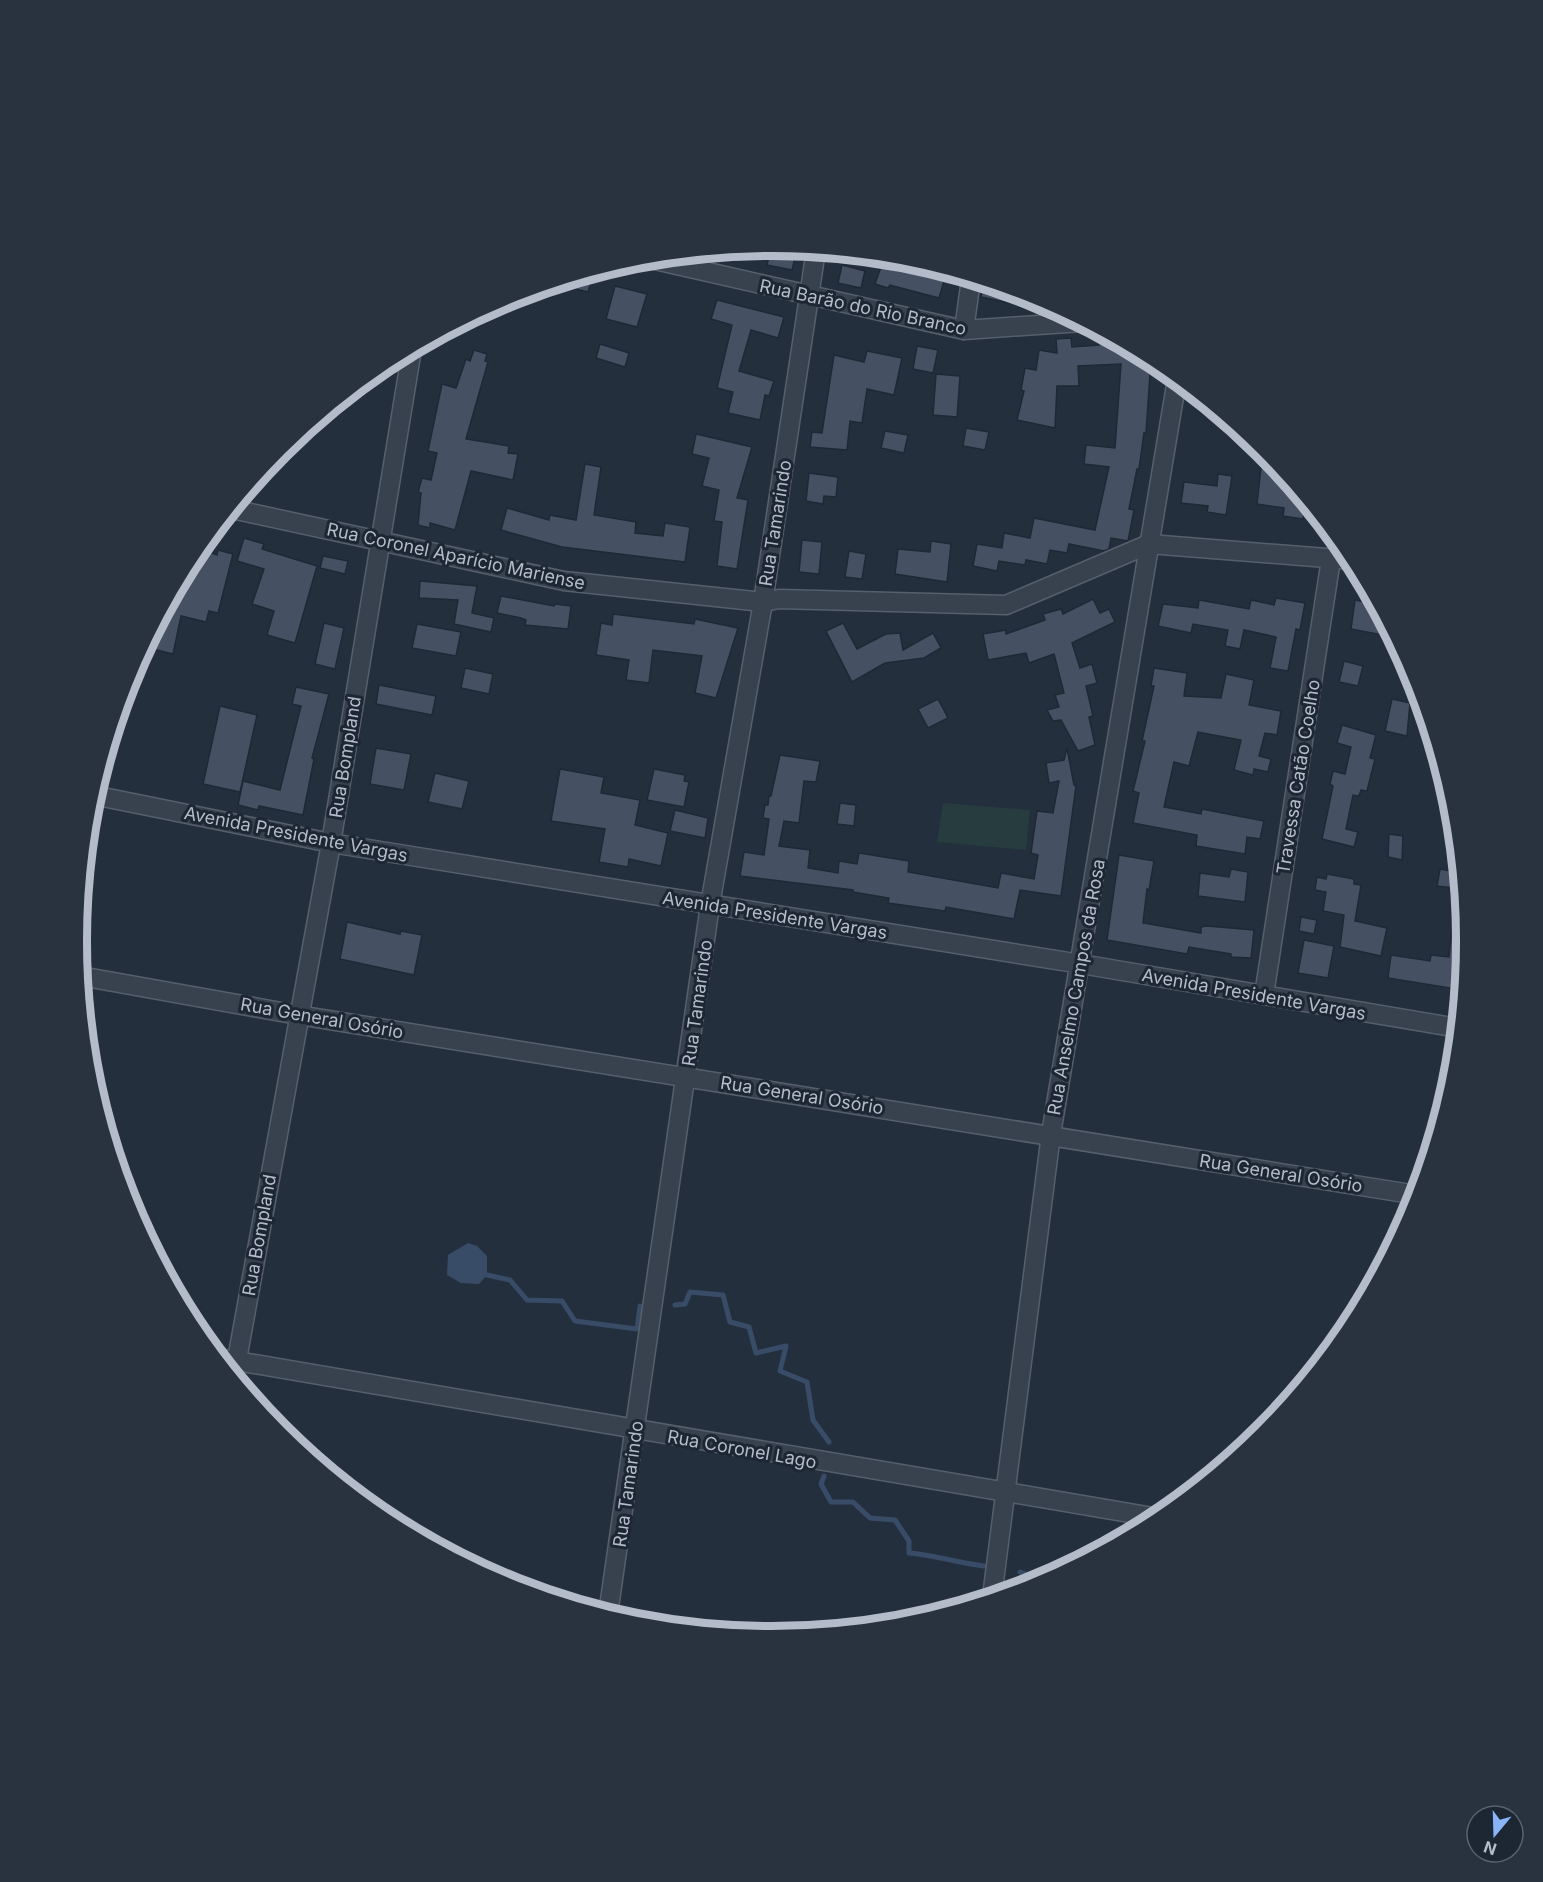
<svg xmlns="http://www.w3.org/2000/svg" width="1543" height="1882" font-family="Inter,sans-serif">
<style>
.green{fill:#263c3f}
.water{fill:#394c67}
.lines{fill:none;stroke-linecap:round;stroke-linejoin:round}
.stream{stroke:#394c67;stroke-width:5}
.building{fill:#455162;stroke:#1f2835;stroke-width:1.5}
.street-casing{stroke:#565f6c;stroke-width:21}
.street{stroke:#38414e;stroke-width:18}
.labels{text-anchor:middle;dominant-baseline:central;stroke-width:6;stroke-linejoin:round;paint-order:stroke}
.street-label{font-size:18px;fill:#b4bcc9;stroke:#1d2633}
.rim{fill:none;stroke:#b4bcc9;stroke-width:8}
</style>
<rect width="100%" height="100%" fill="#242f3e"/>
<path class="green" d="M943 803 1030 810 1026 850 937 842Z"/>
<path class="water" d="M468 1243 477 1246 487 1256V1275L479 1284 461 1283 447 1275 448 1255Z"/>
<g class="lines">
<g class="stream">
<path d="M487 1275 510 1280 527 1300 562 1301 575 1321 637 1329 640 1306"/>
<path d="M675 1305 685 1304 690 1292 723 1295 730 1322 749 1327 756 1353 786 1346 780 1371 807 1382 813 1420 829 1442"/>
<path d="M824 1476 821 1484 831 1502H853L870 1518 895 1520 909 1541V1553C935 1555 958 1563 984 1566"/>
<path d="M1020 1572 1044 1580"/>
</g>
</g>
<g class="building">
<path d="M771 246 797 249 792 270 767 265Z"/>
<path d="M883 261 944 281 939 298 890 285 888 288 875 284Z"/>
<path d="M842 265 865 271 861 288 838 283Z"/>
<path d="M594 272 588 292 555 284Z"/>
<path d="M984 283 1038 299 1041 301 1039 309 981 297Z"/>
<path d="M615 286 647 294 637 327 606 319Z"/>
<path d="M717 300 784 317 778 338 751 330 739 371 774 381 769 396 765 395 760 420 728 413 733 392 717 388 732 325 711 319Z"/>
<path d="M1098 331 1159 364 1157 375 1150 374 1146 433H1144L1139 469H1137L1129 509 1134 510 1128 541 1111 538 1109 549 1104 551 1069 544 1067 553 1050 550 1047 564 1026 560 1025 565 999 561 997 571 973 566 977 544 1002 548 1004 533 1030 538 1034 518 1095 530 1109 467 1084 464 1086 445 1115 448 1121 364 1078 366 1079 386H1057L1055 428 1017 420 1024 391 1021 390 1025 368 1036 370 1039 350 1057 353 1056 339 1071 338 1072 347 1099 345Z"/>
<path d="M600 344 629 353 625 367 596 358Z"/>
<path d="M917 346 938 350 933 373 913 369Z"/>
<path d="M474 350 487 354 485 361 488 362 466 439 509 446 508 453 518 454 513 480 471 471 455 530 430 523V528L418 525 421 493 418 492 422 478 431 480 437 453 428 451 442 384 456 388 466 359 470 361Z"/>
<path d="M867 351 902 358 894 395 867 389 862 423 850 421 847 450 810 447 812 432 822 433 834 355 864 362Z"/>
<path d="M936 374 960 376 957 417 933 415Z"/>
<path d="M966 428 989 432 985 450 963 446Z"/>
<path d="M885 431 908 435 904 453 881 448Z"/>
<path d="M696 434 752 447 737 498 748 500 737 569 717 566 722 522 714 521 719 490 702 486 709 458 692 454Z"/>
<path d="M1263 450 1282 473 1281 483 1291 484 1315 512 1304 511 1303 519 1283 516 1284 508 1257 504Z"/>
<path d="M585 464 601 467 594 515 636 522 635 533 663 536 665 523 690 527 685 562 562 547 501 530 507 508 549 520 550 515 576 520Z"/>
<path d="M809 473 838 477 836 497 824 496 823 504 806 501Z"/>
<path d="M1218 474 1232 476 1226 515 1207 512 1208 506 1181 503 1184 482 1217 486Z"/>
<path d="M244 538 264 544 262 549 317 566 295 643 267 635 274 611 252 604 264 569 237 561Z"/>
<path d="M802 540 822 542 819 574 799 572Z"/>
<path d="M931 541 951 544 947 582 895 574 898 549 930 552Z"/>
<path d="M218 550 233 554 218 613 209 611 206 622 181 616 173 654 144 647 194 555 197 551 208 556 209 552 217 555Z"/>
<path d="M849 551 866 554 862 579 845 577Z"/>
<path d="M323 556 348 561 345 574 320 568Z"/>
<path d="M420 581 477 586 472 613 494 618 491 632 454 624 458 600 419 598Z"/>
<path d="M501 596 554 606 555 604 571 606 568 629 525 625 526 620 521 618 497 613Z"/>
<path d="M1276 598 1305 603 1300 630 1296 629 1288 671 1270 668 1276 637 1244 630 1240 649 1225 646 1228 630 1193 624 1191 633 1158 626 1163 604 1198 608 1199 600 1249 609 1251 600 1274 605Z"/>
<path d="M1093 599 1100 613 1109 609 1115 622 1072 643 1080 668 1092 664 1097 683 1086 686 1093 716 1089 717 1095 745 1078 751 1061 720 1053 721 1047 710 1059 707 1055 695 1064 693 1054 654 1029 663 1026 653 988 660 983 634 1006 630V634L1045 620 1043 614 1061 609 1063 614Z"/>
<path d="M1355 600 1375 604 1393 637 1351 629Z"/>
<path d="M613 614 694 624 695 619 738 628 716 698 695 693 702 656 653 650 649 683 626 680 629 660 596 655 601 623 612 625Z"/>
<path d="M324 623 344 628 335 669 315 664Z"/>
<path d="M843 623 857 649 886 634 900 633 903 650 933 633 941 648 924 658 885 663 852 682 826 631Z"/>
<path d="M417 624 461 632 456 656 412 648Z"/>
<path d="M1344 661 1363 666 1358 686 1339 682Z"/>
<path d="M465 668 493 674 489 694 461 688Z"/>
<path d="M1154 668 1187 673 1184 696 1221 698 1226 674 1254 680 1249 705 1281 711 1277 735 1265 733 1259 756 1271 759 1268 772 1254 769 1253 775 1234 770 1241 740 1198 732 1189 766 1174 762 1164 807 1201 814 1202 809 1264 821 1260 839 1247 837 1245 854 1196 846 1197 835 1133 823 1139 793 1133 791 1145 741H1142L1154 686H1151Z"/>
<path d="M379 685 436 696 432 715 376 704Z"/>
<path d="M296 687 329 694 312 758 314 759 303 815 259 806 258 810 238 805 243 781 280 790 301 706 292 704Z"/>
<path d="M938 699 948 718 928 728 918 709Z"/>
<path d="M1392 699 1410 703 1407 736 1385 731Z"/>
<path d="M220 706 257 715 240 792 203 784Z"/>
<path d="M1342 725 1376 735 1370 758 1375 759 1367 791 1361 790 1359 796 1353 795 1346 829 1358 832 1354 847 1322 839 1333 786 1330 784 1333 771 1345 774 1351 747 1337 743Z"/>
<path d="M376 748 411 754 404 790 370 784Z"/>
<path d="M1067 748 1074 785 1076 786 1061 896 1020 890 1014 919 946 907 945 911 888 903 889 898 853 892V890L740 876 744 852 764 855 769 819 763 818 765 805H768L769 796H771L780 755 820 761 816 782 804 781 799 823 784 821 779 846 810 850 808 868 838 873 839 861 857 864 859 853 909 861 908 872 998 888 1001 873 1034 879 1038 855 1031 853 1037 811 1053 813 1059 781 1049 783 1046 763 1064 760Z"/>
<path d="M560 769 604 777 601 793 640 800 635 825 668 833 661 866 629 859 628 867 599 862 605 829 551 821Z"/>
<path d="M654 769 685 775 684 781 689 782 684 807 647 800Z"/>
<path d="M435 773 469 781 462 809 428 802Z"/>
<path d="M840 803 856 805 854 826 837 824Z"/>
<path d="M675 810 708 818 705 838 670 831Z"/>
<path d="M1389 834 1403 836 1402 860 1388 857Z"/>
<path d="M1119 855 1154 861 1149 890 1147 889 1143 923 1201 933V927L1207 926 1254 930 1251 958 1231 957V954L1189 947 1187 954 1107 940Z"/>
<path d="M1231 869 1248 872 1245 902 1198 896 1200 873 1229 877Z"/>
<path d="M1440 869 1456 872 1454 888 1437 886Z"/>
<path d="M1327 874 1354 879V884L1361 885 1355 921 1387 928 1381 956 1340 947 1344 915 1323 911 1326 892 1315 890 1317 877 1326 879Z"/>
<path d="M1301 917 1317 920 1314 934 1299 931Z"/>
<path d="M1453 917 1464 918 1466 941 1462 990 1388 978 1391 955 1430 961 1431 955 1449 957Z"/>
<path d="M347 922 400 934 401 931 422 935 414 975 340 959Z"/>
<path d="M1304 940 1334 946 1328 978 1298 973Z"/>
</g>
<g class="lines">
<g class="street-casing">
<g id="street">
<path d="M646 258 964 330 1082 322"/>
<path d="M964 330 971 279"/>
<path d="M232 509 564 581 763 602 779 599 1006 605 1149 544 1352 560"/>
<path d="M93 795 331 843 1081 964 1458 1028"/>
<path d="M80 976 298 1015 1417 1195"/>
<path d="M1264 995 1331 559"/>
<path d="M219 1358 1159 1518"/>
<path d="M234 1376 331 843 412 349"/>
<path d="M992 1597 1051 1134 1177 379"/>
<path d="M608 1614 710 905 763 602 816 250"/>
</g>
</g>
<use href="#street" class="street"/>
</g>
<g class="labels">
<g class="street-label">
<text transform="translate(863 307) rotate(12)">Rua Barão do Rio Branco</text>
<text transform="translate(775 523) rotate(-81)">Rua Tamarindo</text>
<text transform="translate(456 556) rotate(12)">Rua Coronel Aparício Mariense</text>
<text transform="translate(345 757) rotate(-81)">Rua Bompland</text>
<text transform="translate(1298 777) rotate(-81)">Travessa Catão Coelho</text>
<text transform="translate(296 834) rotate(11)">Avenida Presidente Vargas</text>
<text transform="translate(775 915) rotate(9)">Avenida Presidente Vargas</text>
<text transform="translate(1076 987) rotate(-80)">Rua Anselmo Campos da Rosa</text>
<text transform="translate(1254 994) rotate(10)">Avenida Presidente Vargas</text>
<text transform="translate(697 1003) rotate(-82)">Rua Tamarindo</text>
<text transform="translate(322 1018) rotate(10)">Rua General Osório</text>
<text transform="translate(802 1095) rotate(9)">Rua General Osório</text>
<text transform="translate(1281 1173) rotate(9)">Rua General Osório</text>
<text transform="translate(259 1235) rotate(-80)">Rua Bompland</text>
<text transform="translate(742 1449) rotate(10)">Rua Coronel Lago</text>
<text transform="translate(628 1484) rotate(-82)">Rua Tamarindo</text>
</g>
</g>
<path d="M0 0H1543V1882H0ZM771 256H772A684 684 0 0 1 1456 940V942A684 684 0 0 1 772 1626H771A684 684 0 0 1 87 942V940A684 684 0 0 1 771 256Z" fill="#29323f" fill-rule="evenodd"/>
<path class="rim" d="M771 256H772A684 684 0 0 1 1456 940V942A684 684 0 0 1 772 1626H771A684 684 0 0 1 87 942V940A684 684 0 0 1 771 256Z"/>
<g transform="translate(1495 1834) rotate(199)"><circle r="28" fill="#1d2633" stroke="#59626f" stroke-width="1.5"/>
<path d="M0-4.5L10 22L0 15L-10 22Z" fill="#8ab4f8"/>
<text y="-9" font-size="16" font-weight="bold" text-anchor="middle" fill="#b4bcc9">N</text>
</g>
</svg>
